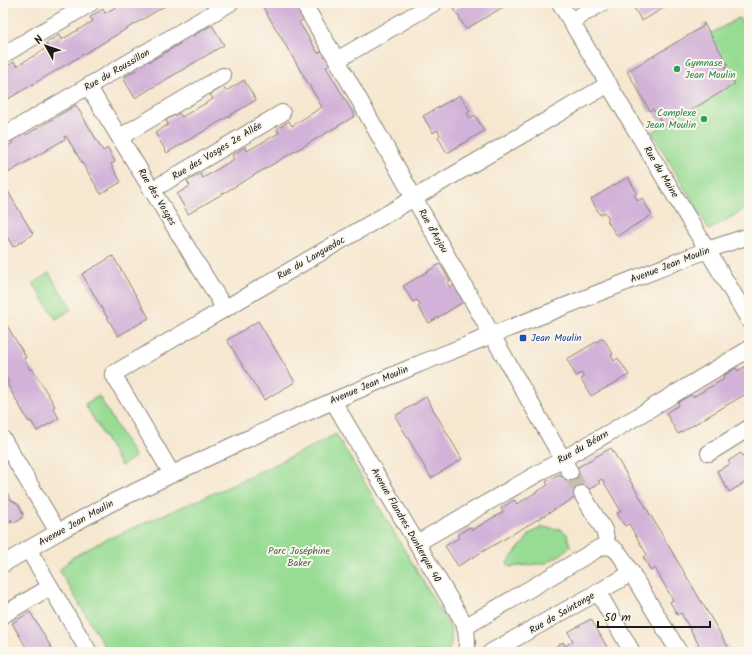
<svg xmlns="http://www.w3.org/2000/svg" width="752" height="655" font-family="Kalam,sans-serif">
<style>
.green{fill:#98dc94;stroke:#5a7c58}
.building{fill:#d2b2d8}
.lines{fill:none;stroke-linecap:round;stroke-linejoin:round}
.minor-tunnel{stroke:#cabeac;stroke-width:16;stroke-dasharray:16 8;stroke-linecap:butt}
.minor-casing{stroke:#898276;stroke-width:18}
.minor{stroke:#fff;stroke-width:16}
.leisure-dot{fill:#2e9e5b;stroke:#fbf7ec;stroke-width:1.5}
.transit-dot{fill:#1a4fb4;stroke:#fbf7ec;stroke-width:1.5}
.labels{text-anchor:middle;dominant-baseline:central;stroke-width:4;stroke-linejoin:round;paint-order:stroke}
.leisure-label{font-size:10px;fill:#27864d;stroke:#fbf7ec;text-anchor:start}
.street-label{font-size:10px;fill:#1c1c1c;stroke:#fbf7ec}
.transit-label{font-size:10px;fill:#164399;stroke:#fbf7ec;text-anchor:start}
.park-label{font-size:10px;fill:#475f46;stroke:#fbf7ec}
</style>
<rect width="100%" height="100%" fill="#fbf7ec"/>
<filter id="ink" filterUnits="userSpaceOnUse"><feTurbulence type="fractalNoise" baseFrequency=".025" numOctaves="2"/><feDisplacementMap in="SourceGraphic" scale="8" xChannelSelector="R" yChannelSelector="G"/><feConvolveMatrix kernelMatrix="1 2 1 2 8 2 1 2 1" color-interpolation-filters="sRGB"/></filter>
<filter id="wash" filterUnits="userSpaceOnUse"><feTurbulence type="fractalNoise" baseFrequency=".012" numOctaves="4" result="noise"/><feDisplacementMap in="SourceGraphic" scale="16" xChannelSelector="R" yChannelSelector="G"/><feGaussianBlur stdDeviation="0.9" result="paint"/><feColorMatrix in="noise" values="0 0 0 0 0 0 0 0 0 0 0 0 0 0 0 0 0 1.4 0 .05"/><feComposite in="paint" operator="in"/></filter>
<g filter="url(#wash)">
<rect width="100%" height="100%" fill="#f6e7d0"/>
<g class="green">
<path d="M739 18 749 35V207L709 230 652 132 663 126 653 109 650 112 627 71 628 70 629 71 704 27V25H705L710 34Z"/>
<path d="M49 273 72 309 56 319 33 283Z"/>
<path d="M99 396 135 457 121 466 85 404Z"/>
<path d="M336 434 450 627C452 637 452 643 448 652H108L59 570 73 557 103 541 230 486 315 445Z"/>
<path d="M542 527 560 529 567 534 570 546 563 553 546 563 510 567 507 563 531 533Z"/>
</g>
<g id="blocks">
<g class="building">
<path d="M123 3H170L3 102V69L14 62 17 66 48 47 46 43 59 35 61 40 93 21 90 17 93 15 103 9 105 13Z"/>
<path d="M269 3H288L291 8 296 6 304 19 299 22 318 53 323 51 330 64 326 67 355 116 188 214 177 194 190 186 187 181 200 174 203 178 234 159 232 155 245 147 247 151 279 133 277 129 289 121 292 126 322 107 263 7Z"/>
<path d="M464 3H510L466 29 454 9Z"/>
<path d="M631 3H672L642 21Z"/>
<path d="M703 23H704L728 65 725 67 735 84 664 126 653 109 650 111 627 71 628 70V71L704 26Z"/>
<path d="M212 25 224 45 135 98 123 78 136 70 133 65 146 57 149 62 180 44 178 40 191 32 193 36Z"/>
<path d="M244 80 256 100 167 153 155 133 168 125 166 120 179 113 182 117 213 99 210 95 223 87 226 91Z"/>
<path d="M460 95 470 111 467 113 470 118 475 115 484 131 447 153 438 137 440 135 438 130 433 133 423 116Z"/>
<path d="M76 105 103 151 108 148 115 162 111 164 121 182 101 194 66 136 64 137 65 139 3 176V149L13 143 10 139 23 131 26 135Z"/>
<path d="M628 177 637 193 634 195 638 201 642 198 652 215 617 236 607 220 609 219 605 212 600 215 591 199Z"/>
<path d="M3 183 33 234 13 247 3 230Z"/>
<path d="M113 256 149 318 118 336 82 274Z"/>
<path d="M440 264 450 281 447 282 450 288 455 285 465 301 429 323 418 307 421 305 417 300 413 302 403 286Z"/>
<path d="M3 319 26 357 24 358 30 370 32 368 55 406 53 408 59 418 37 431 31 421 29 422 7 384 9 382 3 372Z"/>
<path d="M258 321 295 382 264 400 227 340Z"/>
<path d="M603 338 613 354 611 355 614 361 618 358 629 375 591 396 581 379 584 378 581 373 576 376 567 359Z"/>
<path d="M749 364V392L678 434 666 413 679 405 678 402 691 395 693 397 724 379 723 376 736 368 738 371Z"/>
<path d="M426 397 462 459 431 478 395 416Z"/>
<path d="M611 448 731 652H699L696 647 699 645 681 613 677 615 676 612 670 602 673 600 655 568 651 571 646 562 643 557 647 555 629 524 625 526 619 517 617 513 621 511 602 479 598 481 600 483 458 566 445 546 459 538 457 535 460 533 470 527 472 530 503 512 501 508 514 500 517 504 548 485 546 482 549 480 559 474 561 477Z"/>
<path d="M749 452V480L729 492 717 471 730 464 728 461 741 453 743 456Z"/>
<path d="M3 471 7 479 3 482Z"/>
<path d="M3 486 11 500 18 504 20 507 23 514 22 518 20 520 16 522H13L10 521 12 520V519L3 527Z"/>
<path d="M30 612 38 625 54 652H29L12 623Z"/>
<path d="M591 619 610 652H546L563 642 565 646 573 641 568 632Z"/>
</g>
</g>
</g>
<g filter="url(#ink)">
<use href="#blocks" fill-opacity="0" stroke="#898276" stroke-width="1"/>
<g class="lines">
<path class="minor-tunnel" d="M570 472 582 494"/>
<g class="minor-casing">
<g id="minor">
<path d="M303 3 337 60 414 198 570 472"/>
<path d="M560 3 749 320"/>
<path d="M571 21 602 3"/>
<path d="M3 55 91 3"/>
<path d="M337 60 434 3"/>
<path d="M88 86 225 309"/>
<path d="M3 136 230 3"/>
<path d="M120 137 223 76"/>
<path d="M152 190 282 113"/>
<path d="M333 401 464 623C467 632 468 642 466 652"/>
<path d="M3 439 58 532"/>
<path d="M709 453 749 428"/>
<path d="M172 474 113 374 609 84"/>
<path d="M582 494 604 530 608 546"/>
<path d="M417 543 638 416 749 349"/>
<path d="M28 549 89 652"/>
<path d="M3 564 58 532 111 503 247 439 333 401 419 364 707 250 749 236"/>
<path d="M598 592 632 652"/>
<path d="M3 615 50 587"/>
<path d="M465 627 599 548C609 544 615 548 621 556L679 652"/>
<path d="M491 652 632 573"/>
</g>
</g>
<use href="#minor" class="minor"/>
</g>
</g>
<g class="leisure-dot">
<circle cx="677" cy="69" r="4"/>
<circle cx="704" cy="119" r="4"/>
</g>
<rect class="transit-dot" x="519" y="334" width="8" height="8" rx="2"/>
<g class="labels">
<g class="leisure-label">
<text x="685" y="63">Gymnase<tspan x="685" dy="12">Jean Moulin</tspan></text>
<text x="696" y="113" text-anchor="end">Complexe<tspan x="696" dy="12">Jean Moulin</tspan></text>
</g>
<g class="street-label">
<text transform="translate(117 70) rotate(-30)">Rue du Roussillon</text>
<text transform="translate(217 151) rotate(-31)">Rue des Vosges 2e Allée</text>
<text transform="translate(661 172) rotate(59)">Rue du Maine</text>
<text transform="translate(157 197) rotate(59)">Rue des Vosges</text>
<text transform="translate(433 231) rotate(60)">Rue d'Anjou</text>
<text transform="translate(311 258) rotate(-30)">Rue du Languedoc</text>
<text transform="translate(670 265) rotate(-21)">Avenue Jean Moulin</text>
<text transform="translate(369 385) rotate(-23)">Avenue Jean Moulin</text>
<text transform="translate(583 447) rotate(-30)">Rue du Béarn</text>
<text transform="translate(76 523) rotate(-29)">Avenue Jean Moulin</text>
<text transform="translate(406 525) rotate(60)">Avenue Flandres Dunkerque 40</text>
<text transform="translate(562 613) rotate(-30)">Rue de Saintonge</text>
</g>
<g class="transit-label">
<text x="531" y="338">Jean Moulin</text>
</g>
<g class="park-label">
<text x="299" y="551">Parc Joséphine<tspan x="299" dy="12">Baker</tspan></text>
</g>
</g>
<rect width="752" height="655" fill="none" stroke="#fbf7ec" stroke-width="16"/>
<g transform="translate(46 46) rotate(310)" stroke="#fbf7ec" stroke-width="3" paint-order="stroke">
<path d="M0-3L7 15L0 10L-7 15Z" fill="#1c1c1c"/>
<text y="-6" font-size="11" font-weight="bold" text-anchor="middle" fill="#1c1c1c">N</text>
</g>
<path d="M598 621v6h112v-6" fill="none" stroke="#1c1c1c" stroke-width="2"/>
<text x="604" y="621" font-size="12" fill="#1c1c1c" stroke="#fbf7ec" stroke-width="3" paint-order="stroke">50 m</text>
</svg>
